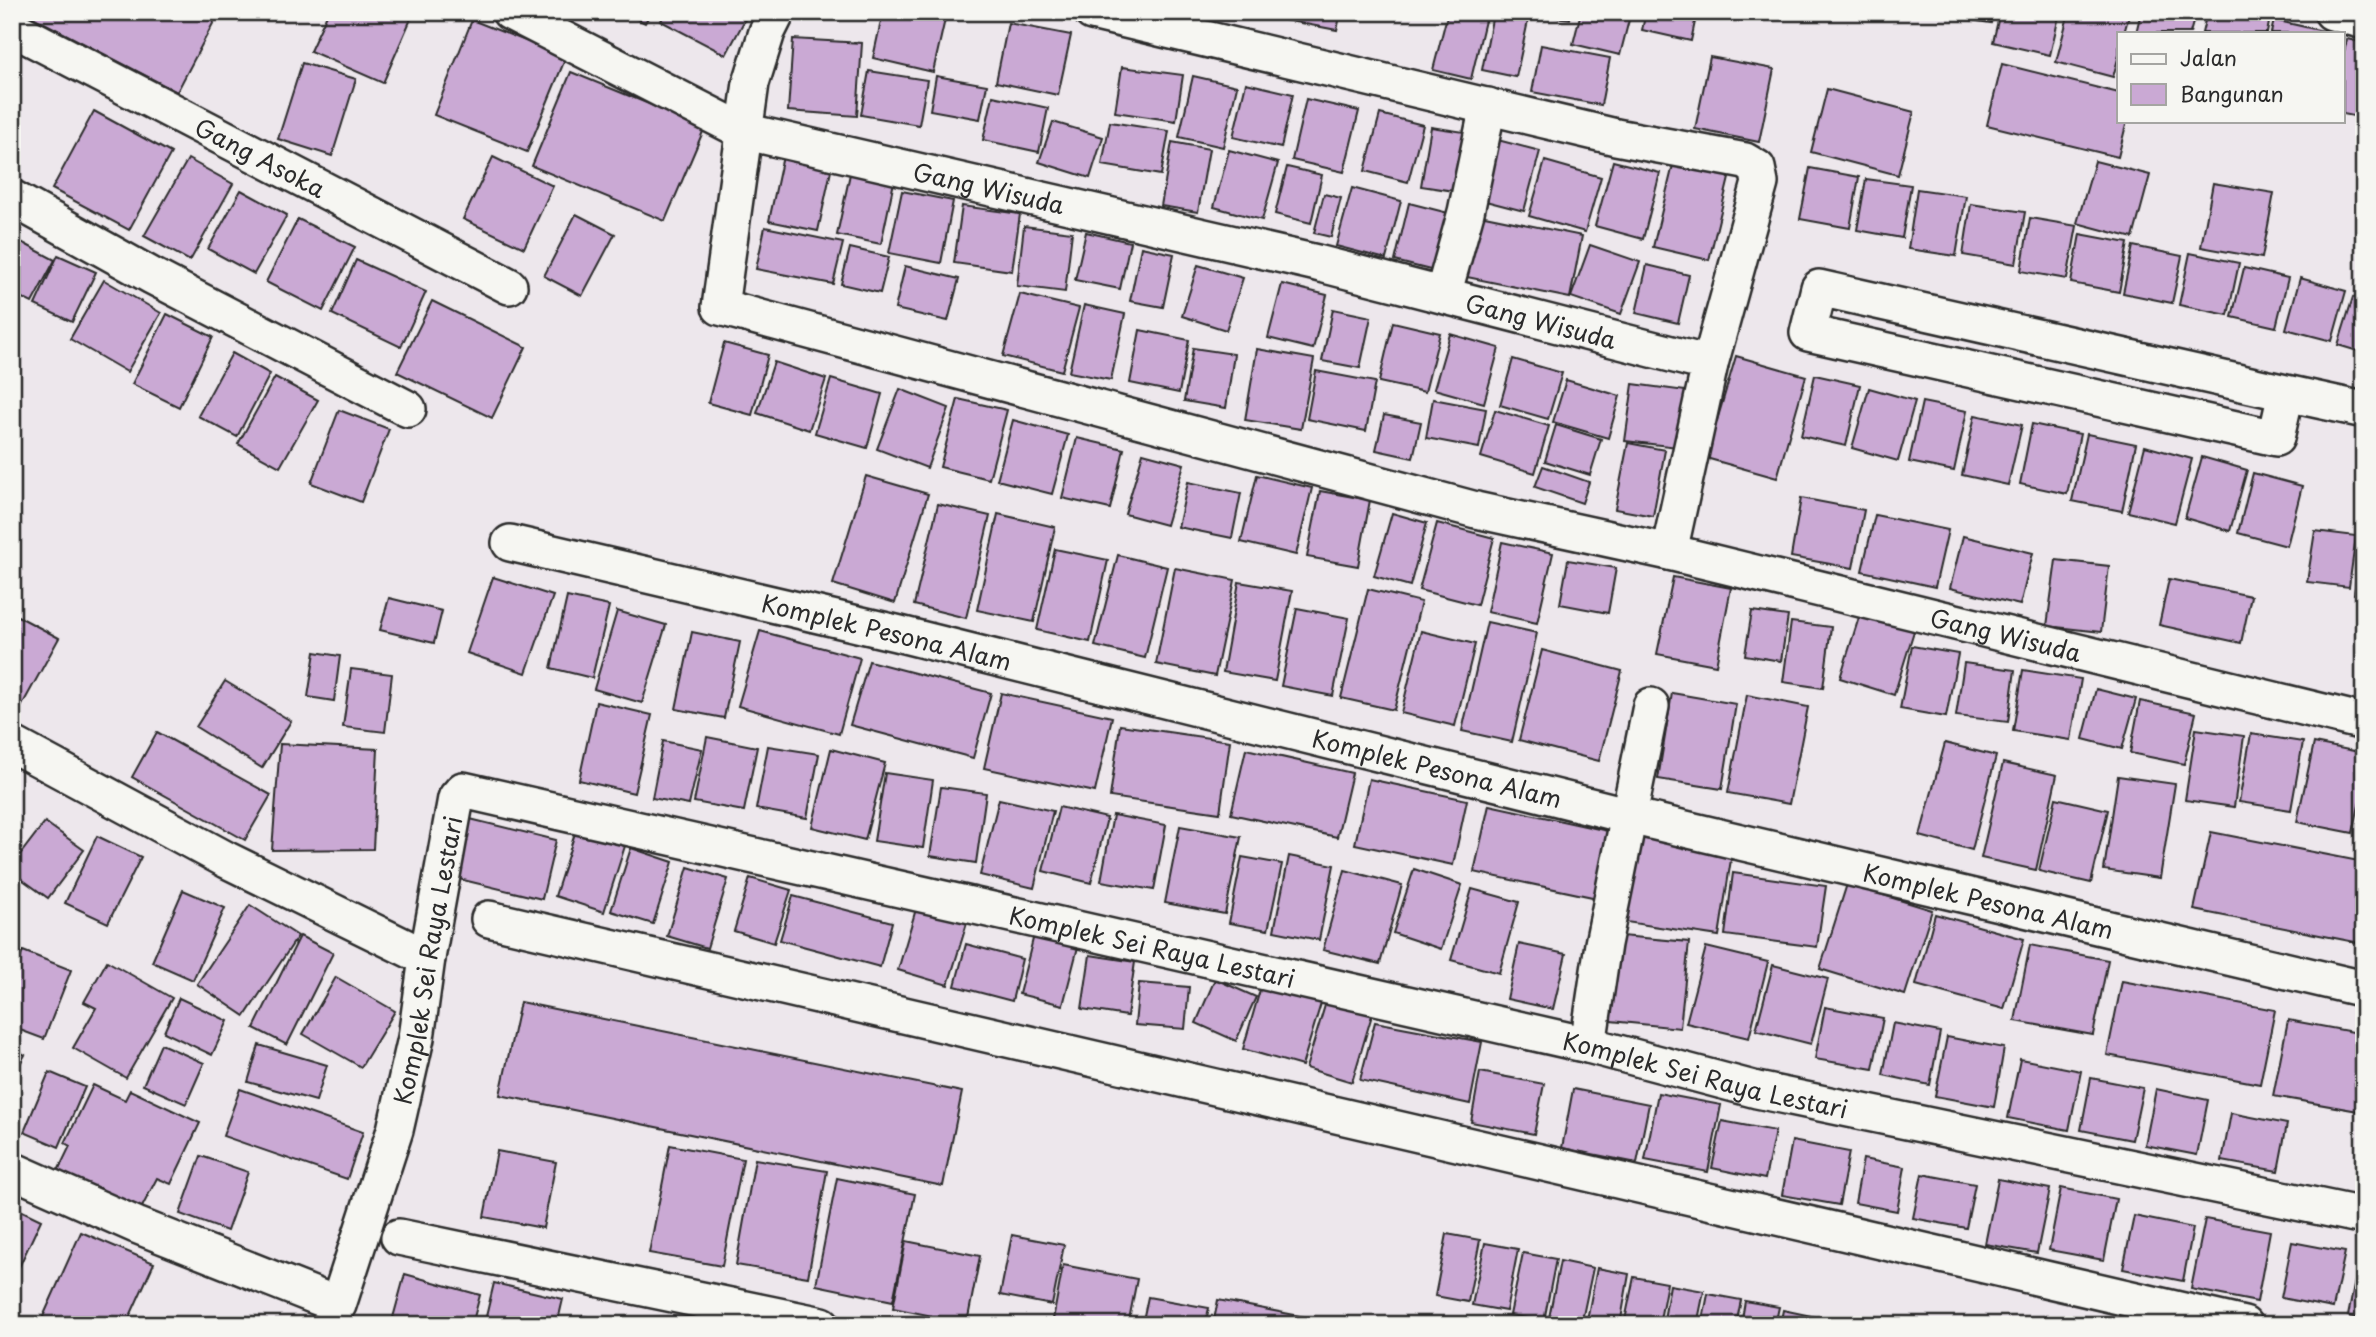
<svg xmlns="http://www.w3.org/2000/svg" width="2376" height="1337" font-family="'Playpen Sans',sans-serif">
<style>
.building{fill:#caa9d4;stroke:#2b2b2b;stroke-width:2}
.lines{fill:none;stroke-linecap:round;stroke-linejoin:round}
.street-casing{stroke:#2b2b2b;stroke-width:40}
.street{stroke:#f6f6f2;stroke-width:35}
.labels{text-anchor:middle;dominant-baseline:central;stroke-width:5;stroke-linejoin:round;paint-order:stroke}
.street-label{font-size:24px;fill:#2b2b2b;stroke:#f6f6f2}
</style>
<rect width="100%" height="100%" fill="#ede7ec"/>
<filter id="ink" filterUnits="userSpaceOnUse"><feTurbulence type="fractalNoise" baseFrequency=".0143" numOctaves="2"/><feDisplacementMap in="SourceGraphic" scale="14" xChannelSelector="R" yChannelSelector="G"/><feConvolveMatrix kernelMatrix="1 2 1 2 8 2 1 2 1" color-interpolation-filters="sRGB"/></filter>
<g filter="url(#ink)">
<g class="building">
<path d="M23 12H219L177 92Z"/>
<path d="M328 12H414L383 83 310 51Z"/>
<path d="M623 12H651L645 23Z"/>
<path d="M665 12H749L726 55 661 21Z"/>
<path d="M883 12H935L946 15 933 72 873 58Z"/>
<path d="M1280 12H1341L1337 30 1279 19Z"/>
<path d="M1448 12H1487L1471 79 1433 70Z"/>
<path d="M1513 12H1571L1570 19Z"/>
<path d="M1581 12H1631L1620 55 1573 44Z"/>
<path d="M1646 12H1697L1691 41 1642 30Z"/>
<path d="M1937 12H1993L1991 23 1937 15Z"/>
<path d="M2000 12H2060L2050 55 1993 42Z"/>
<path d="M2069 12H2130L2124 33H2119V55L2113 77 2056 62Z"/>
<path d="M2141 12H2196L2190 33H2136Z"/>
<path d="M2207 12H2271L2267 33H2202Z"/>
<path d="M1493 14 1528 21 1516 77 1482 70Z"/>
<path d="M472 20 566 57 527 152 434 115Z"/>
<path d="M2274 20 2332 33H2271Z"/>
<path d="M1008 23 1071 35 1058 95 996 82Z"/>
<path d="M793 39 862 43 857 116 788 111Z"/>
<path d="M2347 39 2364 43V118L2343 114V57Z"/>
<path d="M1541 45 1610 58 1601 105 1532 92Z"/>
<path d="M1710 57 1774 69 1759 142 1695 129Z"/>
<path d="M302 63 356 79 332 156 278 139Z"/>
<path d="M2002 64 2119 93V121H2127L2118 157 1987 125Z"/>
<path d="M1122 67 1183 75 1176 121 1115 112Z"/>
<path d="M869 71 927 80 919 125 861 115Z"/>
<path d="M571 72 705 127 665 221 532 166Z"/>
<path d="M936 76 987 85 980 119 930 110Z"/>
<path d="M1193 76 1237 86 1223 147 1179 137Z"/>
<path d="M1246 83 1293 94 1281 148 1233 137Z"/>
<path d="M1827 89 1914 112 1898 175 1811 152Z"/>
<path d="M993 96 1048 108 1039 152 983 140Z"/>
<path d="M1306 99 1359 111 1344 172 1292 160Z"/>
<path d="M94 111 171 153 129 230 52 189Z"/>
<path d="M1380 114 1423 125 1408 182 1365 171Z"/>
<path d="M1053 122 1103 137 1090 178 1039 162Z"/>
<path d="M1110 122 1169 131 1161 175 1102 165Z"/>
<path d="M1431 127 1471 133 1461 192 1421 186Z"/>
<path d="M1490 138 1540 151 1524 211 1474 198Z"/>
<path d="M1172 142 1209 149 1198 212 1161 206Z"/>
<path d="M1229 150 1278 163 1262 220 1214 207Z"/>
<path d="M783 156 832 166 818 231 769 221Z"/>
<path d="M493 157 553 186 524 248 463 219Z"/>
<path d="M188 159 233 184 190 261 144 236Z"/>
<path d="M1545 161 1601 177 1585 232 1529 216Z"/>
<path d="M1613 161 1660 173 1643 239 1595 226Z"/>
<path d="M1674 161 1730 174 1709 260 1653 247Z"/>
<path d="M2095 161 2150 175 2133 238 2077 223Z"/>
<path d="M1287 167 1322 175 1311 223 1275 214Z"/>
<path d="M1810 168 1859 177 1850 228 1800 219Z"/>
<path d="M851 169 895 177 881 244 837 235Z"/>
<path d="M1866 179 1911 185 1902 238 1857 230Z"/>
<path d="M2213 183 2274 193 2262 258 2201 247Z"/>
<path d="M1352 188 1401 201 1386 259 1336 246Z"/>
<path d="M1917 189 1966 196 1956 256 1908 249Z"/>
<path d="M241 190 287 215 254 274 208 249Z"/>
<path d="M902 191 953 201 941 263 889 253Z"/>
<path d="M1324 194 1341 198 1331 237 1314 233Z"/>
<path d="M1409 203 1456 215 1442 273 1395 261Z"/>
<path d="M1971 204 2025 212 2016 264 1963 255Z"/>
<path d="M962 206 1020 214 1012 271 954 263Z"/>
<path d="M576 214 615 234 582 296 544 276Z"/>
<path d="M1480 215 1582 236 1570 298 1467 277Z"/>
<path d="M2030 218 2077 226 2067 279 2021 271Z"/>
<path d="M298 219 355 247 323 311 266 282Z"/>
<path d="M1024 226 1072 232 1065 292 1017 286Z"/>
<path d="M765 227 843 243 833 284 756 269Z"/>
<path d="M1086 232 1130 242 1120 289 1075 280Z"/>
<path d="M2080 234 2128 243 2119 292 2071 283Z"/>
<path d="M21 242 55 260 32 303 12 293V259Z"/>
<path d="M1590 245 1640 262 1621 314 1571 297Z"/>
<path d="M2133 246 2182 256 2172 303 2123 293Z"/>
<path d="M1141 247 1174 254 1163 307 1130 301Z"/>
<path d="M850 248 889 257 880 293 841 284Z"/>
<path d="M2190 253 2239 263 2228 315 2179 305Z"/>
<path d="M58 255 96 272 72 322 35 305Z"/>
<path d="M356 260 426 292 401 347 332 314Z"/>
<path d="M1198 265 1243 278 1226 330 1182 316Z"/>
<path d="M1647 265 1689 275 1678 323 1636 313Z"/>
<path d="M905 266 959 279 948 321 895 309Z"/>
<path d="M2244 268 2288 278 2276 327 2232 317Z"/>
<path d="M2300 278 2346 291 2332 341 2286 329Z"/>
<path d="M104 280 161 313 127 372 70 339Z"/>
<path d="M1282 284 1327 295 1313 349 1268 338Z"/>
<path d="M1020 294 1079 308 1062 371 1003 356Z"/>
<path d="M2353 297 2364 301V353L2338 345Z"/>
<path d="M432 301 526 347 492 418 397 372Z"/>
<path d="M1084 305 1125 314 1111 380 1069 372Z"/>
<path d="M1333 309 1371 317 1360 368 1322 361Z"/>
<path d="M167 314 213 337 179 407 132 384Z"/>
<path d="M1393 322 1440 333 1425 392 1379 382Z"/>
<path d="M1140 330 1189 340 1179 393 1130 383Z"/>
<path d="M1450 334 1499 348 1484 403 1434 389Z"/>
<path d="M724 343 768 355 752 415 708 403Z"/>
<path d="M1193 348 1234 354 1226 408 1184 401Z"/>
<path d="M1257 349 1314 359 1301 429 1245 420Z"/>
<path d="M232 353 270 374 237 437 198 416Z"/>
<path d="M1736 356 1806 376 1777 478 1706 458Z"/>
<path d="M1513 359 1562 373 1548 419 1500 405Z"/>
<path d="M774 362 826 379 809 430 757 413Z"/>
<path d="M1316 371 1375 382 1366 431 1307 419Z"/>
<path d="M1815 375 1860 385 1846 446 1801 436Z"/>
<path d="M275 377 318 400 280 467 238 444Z"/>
<path d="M831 379 882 394 867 448 815 433Z"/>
<path d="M1566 380 1620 396 1608 438 1553 422Z"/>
<path d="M1633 384 1686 391 1678 447 1625 441Z"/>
<path d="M1869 388 1915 401 1898 461 1852 448Z"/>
<path d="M900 389 949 408 927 468 877 449Z"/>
<path d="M958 399 1007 410 989 479 940 467Z"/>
<path d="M1433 399 1486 409 1479 448 1426 438Z"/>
<path d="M1922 402 1967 411 1954 471 1909 462Z"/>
<path d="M339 410 389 429 361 502 311 483Z"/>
<path d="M1495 410 1549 426 1535 473 1481 457Z"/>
<path d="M1384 415 1421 422 1413 458 1376 450Z"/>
<path d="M1975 415 2022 425 2008 485 1962 475Z"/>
<path d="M1013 420 1068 435 1052 494 997 480Z"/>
<path d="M2032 424 2080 434 2067 494 2020 484Z"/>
<path d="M1556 425 1601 439 1590 475 1545 461Z"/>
<path d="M2087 434 2136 444 2122 511 2072 501Z"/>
<path d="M1077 438 1124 449 1110 509 1062 498Z"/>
<path d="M1628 443 1665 450 1653 516 1615 509Z"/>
<path d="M2145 446 2192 459 2175 523 2128 512Z"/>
<path d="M1143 453 1184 464 1166 525 1125 514Z"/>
<path d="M2202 457 2247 470 2230 531 2185 518Z"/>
<path d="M1543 466 1589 482 1582 503 1535 487Z"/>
<path d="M2253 473 2302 486 2287 546 2238 533Z"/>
<path d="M1257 475 1312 488 1296 555 1241 542Z"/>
<path d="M866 476 928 494 895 603 833 584Z"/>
<path d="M1188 482 1241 493 1232 538 1178 527Z"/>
<path d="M1320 491 1370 500 1358 566 1307 557Z"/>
<path d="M1801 498 1864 510 1853 568 1791 557Z"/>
<path d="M938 504 990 516 966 618 914 605Z"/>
<path d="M1392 513 1427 523 1410 586 1374 576Z"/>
<path d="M998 514 1055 527 1034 622 977 610Z"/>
<path d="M1875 515 1948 530 1935 587 1862 571Z"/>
<path d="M1437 523 1494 538 1477 605 1419 590Z"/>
<path d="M2315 531 2356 536 2349 587 2307 582Z"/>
<path d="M1963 536 2033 553 2020 605 1950 588Z"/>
<path d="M2362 538H2364V596L2354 594Z"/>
<path d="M1502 542 1553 553 1537 623 1487 612Z"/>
<path d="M1055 549 1108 560 1090 642 1037 630Z"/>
<path d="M1118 555 1167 567 1145 658 1095 646Z"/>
<path d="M1568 560 1616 568 1608 613 1560 604Z"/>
<path d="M2056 560 2109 566 2101 632 2047 626Z"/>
<path d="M1175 568 1235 580 1215 676 1156 664Z"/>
<path d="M493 577 553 596 526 673 467 653Z"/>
<path d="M1673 577 1731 588 1716 665 1657 654Z"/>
<path d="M2169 579 2251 596 2241 643 2159 625Z"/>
<path d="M1239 582 1292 591 1275 681 1223 672Z"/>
<path d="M1368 589 1421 602 1394 710 1341 698Z"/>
<path d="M567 597 609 606 592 678 551 668Z"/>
<path d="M389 598 442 611 434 643 380 630Z"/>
<path d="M1297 608 1349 618 1333 696 1281 686Z"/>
<path d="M617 611 666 625 642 703 594 689Z"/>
<path d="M1752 611 1788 616 1781 661 1745 655Z"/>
<path d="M12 613 59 638 20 709 12 705Z"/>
<path d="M1860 614 1914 631 1894 695 1840 678Z"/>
<path d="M1487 622 1537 633 1512 742 1462 731Z"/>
<path d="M1791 622 1831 627 1823 688 1783 682Z"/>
<path d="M760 631 860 658 839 734 738 706Z"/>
<path d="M1421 631 1475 644 1455 726 1401 713Z"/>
<path d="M692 632 740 642 724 718 676 709Z"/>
<path d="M1912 646 1958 654 1946 717 1900 709Z"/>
<path d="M1542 650 1622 671 1599 761 1519 740Z"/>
<path d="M315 652 340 656 334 701 308 697Z"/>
<path d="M869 661 991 693 973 758 850 725Z"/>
<path d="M1964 663 2015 670 2008 722 1956 716Z"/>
<path d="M351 669 392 674 385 732 343 727Z"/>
<path d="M2023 670 2081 679 2071 740 2013 731Z"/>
<path d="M225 681 291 721 262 768 196 727Z"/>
<path d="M2096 689 2136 699 2122 749 2083 739Z"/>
<path d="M1001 693 1112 717 1095 792 984 768Z"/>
<path d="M1672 693 1736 704 1722 789 1658 779Z"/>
<path d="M1747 695 1808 707 1789 804 1728 793Z"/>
<path d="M2140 701 2196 713 2184 764 2130 753Z"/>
<path d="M596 702 652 715 634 793 579 780Z"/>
<path d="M1120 725 1230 741 1220 813 1110 797Z"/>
<path d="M2196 729 2244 736 2234 807 2185 800Z"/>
<path d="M157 732 271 795 245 840 132 777Z"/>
<path d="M2251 734 2303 742 2291 810 2239 802Z"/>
<path d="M707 737 757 747 744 811 694 802Z"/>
<path d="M663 741 702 749 689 805 652 798Z"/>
<path d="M1945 743 1996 756 1972 850 1920 836Z"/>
<path d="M2314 743 2364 753V782L2353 833 2297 822Z"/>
<path d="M280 744 378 749 373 849 272 850Z"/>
<path d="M768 746 819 754 807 818 756 809Z"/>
<path d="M831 749 885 763 865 840 812 827Z"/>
<path d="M1246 749 1352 773 1337 837 1231 814Z"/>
<path d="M2003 763 2057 775 2036 870 1981 858Z"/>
<path d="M885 773 933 780 923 848 874 841Z"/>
<path d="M2118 776 2175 784 2160 878 2104 870Z"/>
<path d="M1369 779 1467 800 1453 865 1355 844Z"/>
<path d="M941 787 986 793 976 863 930 856Z"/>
<path d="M2056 798 2108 810 2091 883 2039 871Z"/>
<path d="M999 799 1053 811 1034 888 980 875Z"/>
<path d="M1489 805 1617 833 1602 899 1474 872Z"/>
<path d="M1059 807 1107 818 1091 883 1043 871Z"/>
<path d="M1113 815 1166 825 1154 890 1101 881Z"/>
<path d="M470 819 556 840 542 899 455 878Z"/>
<path d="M45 822 84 850 48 898 12 872V865Z"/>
<path d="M1180 826 1241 837 1225 914 1165 903Z"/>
<path d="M576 830 625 846 604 912 555 896Z"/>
<path d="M2211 832 2364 862V926L2360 943 2194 910Z"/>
<path d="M97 836 141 857 108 923 65 903Z"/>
<path d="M1639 838 1732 853 1719 936 1626 922Z"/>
<path d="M631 848 673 862 653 924 611 911Z"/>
<path d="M1289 856 1334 865 1319 940 1274 931Z"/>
<path d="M1242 857 1282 864 1268 930 1229 923Z"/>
<path d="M688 867 728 879 707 948 667 936Z"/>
<path d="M1414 869 1462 885 1441 949 1393 933Z"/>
<path d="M1345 870 1402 885 1380 964 1323 950Z"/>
<path d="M1733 873 1826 886 1817 947 1725 935Z"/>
<path d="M750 878 791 890 774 943 734 931Z"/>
<path d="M1847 884 1932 910 1905 995 1820 969Z"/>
<path d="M1472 889 1519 902 1499 973 1451 960Z"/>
<path d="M183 890 225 908 193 980 152 962Z"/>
<path d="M793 896 892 922 880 967 780 940Z"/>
<path d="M250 905 298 936 245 1016 197 984Z"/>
<path d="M916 909 967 923 948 985 898 970Z"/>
<path d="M1935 914 2024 939 2004 1009 1916 985Z"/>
<path d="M1034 935 1078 947 1063 1005 1019 994Z"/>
<path d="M1610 935 1689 942 1680 1028 1601 1020Z"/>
<path d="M300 936 333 953 287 1045 254 1028Z"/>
<path d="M966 944 1022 959 1012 1001 955 986Z"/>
<path d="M1519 944 1566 954 1553 1009 1507 999Z"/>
<path d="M2030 945 2108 960 2093 1035 2015 1021Z"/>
<path d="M1706 947 1768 962 1749 1038 1686 1023Z"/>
<path d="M23 951 71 970 44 1039 12 1027V978Z"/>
<path d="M1090 955 1135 962 1127 1016 1082 1009Z"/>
<path d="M107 961 172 998 126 1078 73 1048 96 1008 84 1002Z"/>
<path d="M1773 965 1828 979 1811 1044 1756 1030Z"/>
<path d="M336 977 395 1011 361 1067 303 1034Z"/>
<path d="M1215 979 1256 997 1236 1041 1196 1023Z"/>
<path d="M2122 981 2275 1010 2260 1084 2107 1055Z"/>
<path d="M1139 983 1189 987 1185 1029 1135 1025Z"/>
<path d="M1262 983 1322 1000 1302 1066 1243 1049Z"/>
<path d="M179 998 228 1021 212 1055 164 1032Z"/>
<path d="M520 1002 962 1092 943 1186 500 1095Z"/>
<path d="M1326 1002 1372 1015 1352 1082 1306 1068Z"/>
<path d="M1825 1007 1883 1018 1873 1069 1815 1059Z"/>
<path d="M2288 1020 2364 1034V1112L2273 1096Z"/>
<path d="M1375 1022 1482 1042 1470 1104 1360 1080Z"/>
<path d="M1893 1023 1940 1032 1930 1085 1883 1075Z"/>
<path d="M1947 1037 2004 1048 1994 1107 1935 1096Z"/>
<path d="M161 1044 204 1063 186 1104 143 1085Z"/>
<path d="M259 1045 327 1065 316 1101 248 1082Z"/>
<path d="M12 1048 25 1055 12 1078Z"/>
<path d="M2020 1059 2081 1071 2069 1130 2008 1118Z"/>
<path d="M49 1072 85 1087 59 1147 24 1132Z"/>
<path d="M1480 1072 1544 1084 1534 1134 1471 1122Z"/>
<path d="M2091 1078 2143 1088 2132 1140 2081 1130Z"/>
<path d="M93 1085 125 1100 130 1090 200 1123 171 1184 157 1178 138 1215 56 1175 70 1146 65 1143Z"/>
<path d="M240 1089 363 1132 347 1179 223 1136Z"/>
<path d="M1573 1089 1649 1104 1637 1163 1562 1148Z"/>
<path d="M2156 1089 2208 1100 2197 1155 2145 1145Z"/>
<path d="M1658 1093 1721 1105 1708 1172 1645 1160Z"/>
<path d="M2231 1113 2287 1124 2278 1171 2222 1161Z"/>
<path d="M1722 1121 1775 1131 1765 1179 1712 1168Z"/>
<path d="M1792 1141 1849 1152 1839 1205 1782 1195Z"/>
<path d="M670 1145 743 1159 722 1266 649 1253Z"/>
<path d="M497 1151 556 1162 543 1228 484 1217Z"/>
<path d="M201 1156 248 1172 227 1231 180 1214Z"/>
<path d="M755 1159 827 1171 808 1277 736 1265Z"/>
<path d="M1863 1159 1905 1167 1897 1211 1855 1203Z"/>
<path d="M1922 1174 1975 1184 1966 1228 1913 1218Z"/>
<path d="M837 1178 915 1194 893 1301 816 1285Z"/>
<path d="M1998 1179 2050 1189 2037 1253 1985 1244Z"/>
<path d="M2061 1188 2116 1199 2104 1260 2049 1250Z"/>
<path d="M12 1206 41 1220 12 1282Z"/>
<path d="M2134 1216 2193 1228 2183 1281 2123 1269Z"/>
<path d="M2205 1219 2270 1231 2257 1302 2191 1289Z"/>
<path d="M81 1232 154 1263 126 1325H55L42 1319Z"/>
<path d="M1447 1234 1480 1240 1468 1302 1435 1296Z"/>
<path d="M1012 1235 1064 1245 1052 1305 1000 1295Z"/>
<path d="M906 1241 980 1256 967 1323 893 1308Z"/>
<path d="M2292 1242 2345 1252 2333 1308 2281 1298Z"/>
<path d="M1485 1243 1518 1249 1506 1311 1472 1305Z"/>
<path d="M1523 1253 1556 1259 1544 1321 1510 1315Z"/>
<path d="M2360 1256 2364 1257V1319L2348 1316Z"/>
<path d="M1560 1261 1593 1268 1581 1325 1548 1323Z"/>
<path d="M1063 1265 1137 1279 1128 1325H1052Z"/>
<path d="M1597 1268 1629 1274 1620 1325H1586Z"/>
<path d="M405 1274 480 1295 472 1325H391Z"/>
<path d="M1634 1277 1667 1283 1659 1325H1624Z"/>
<path d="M494 1283 563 1299 557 1325H484Z"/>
<path d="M1670 1285 1704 1291 1697 1325H1663Z"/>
<path d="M1708 1294 1741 1300 1736 1325H1702Z"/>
<path d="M1148 1297 1209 1308 1205 1325H1142Z"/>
<path d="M1218 1300 1310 1318 1309 1325H1213Z"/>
<path d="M1745 1301 1779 1307 1775 1325H1741Z"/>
<path d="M1783 1310 1816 1317 1814 1325H1780Z"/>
<path d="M583 1316 629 1325H581Z"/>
<path d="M1820 1318 1853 1325H1818Z"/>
</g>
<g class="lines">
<g class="street-casing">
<g id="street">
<path id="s1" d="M510 12 743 131 1317 263 1710 364 1669 552"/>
<path id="s2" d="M777 12 767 32 751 83 720 307 1476 510 1669 552 2364 722"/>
<path d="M1092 12 1616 137 1745 161 1757 168 1760 183 1710 364"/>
<path d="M2332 12 2364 21"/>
<path id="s3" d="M12 28 509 286"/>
<path d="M12 198 152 276 408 409"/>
<path d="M1443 295 1466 212 1488 106"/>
<path d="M2286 393 2276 438 1808 333 1819 288 2286 393 2364 410"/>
<path id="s4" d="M510 543 896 633 1630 816 2364 989"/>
<path d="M12 744 227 860 427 958"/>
<path d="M489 919 2244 1325"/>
<path d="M1588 1045 1603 944 1651 706"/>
<path id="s5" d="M12 1170 136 1225 338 1305 395 1130 416 1038 427 958 456 798 463 790 1588 1045 1757 1090 2364 1216"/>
<path d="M399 1237 822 1325"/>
</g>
</g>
<use href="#street" class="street"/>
</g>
</g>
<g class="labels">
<g class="street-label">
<text stroke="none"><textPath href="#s3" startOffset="280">Gang Asoka</textPath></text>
<text stroke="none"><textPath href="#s1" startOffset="514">Gang Wisuda</textPath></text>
<text stroke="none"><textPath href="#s1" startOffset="1082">Gang Wisuda</textPath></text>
<text stroke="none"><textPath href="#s4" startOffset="387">Komplek Pesona Alam</textPath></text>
<text stroke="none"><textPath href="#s2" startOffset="1629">Gang Wisuda</textPath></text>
<text stroke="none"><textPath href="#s4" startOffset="954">Komplek Pesona Alam</textPath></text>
<text stroke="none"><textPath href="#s4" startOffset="1521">Komplek Pesona Alam</textPath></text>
<text stroke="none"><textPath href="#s5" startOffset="1592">Komplek Sei Raya Lestari</textPath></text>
<text stroke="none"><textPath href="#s5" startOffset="710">Komplek Sei Raya Lestari</textPath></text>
<text stroke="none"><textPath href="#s5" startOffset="2160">Komplek Sei Raya Lestari</textPath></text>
</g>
</g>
<rect width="2376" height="1337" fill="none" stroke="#f6f6f2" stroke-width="42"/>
<rect x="21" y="21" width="2334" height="1295" fill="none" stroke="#2b2b2b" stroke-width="2.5" filter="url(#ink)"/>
<rect x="2117" y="32" width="228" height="91" fill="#f6f6f2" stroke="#a5a5a2" stroke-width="2"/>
<rect x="2131" y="54" width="35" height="10" fill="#f6f6f2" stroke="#a5a5a2" stroke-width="2"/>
<text x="2180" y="66" font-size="21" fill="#2b2b2b">Jalan</text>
<rect x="2131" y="84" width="35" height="21" fill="#caa9d4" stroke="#a5a5a2" stroke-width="2"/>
<text x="2180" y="102" font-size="21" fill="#2b2b2b">Bangunan</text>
</svg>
